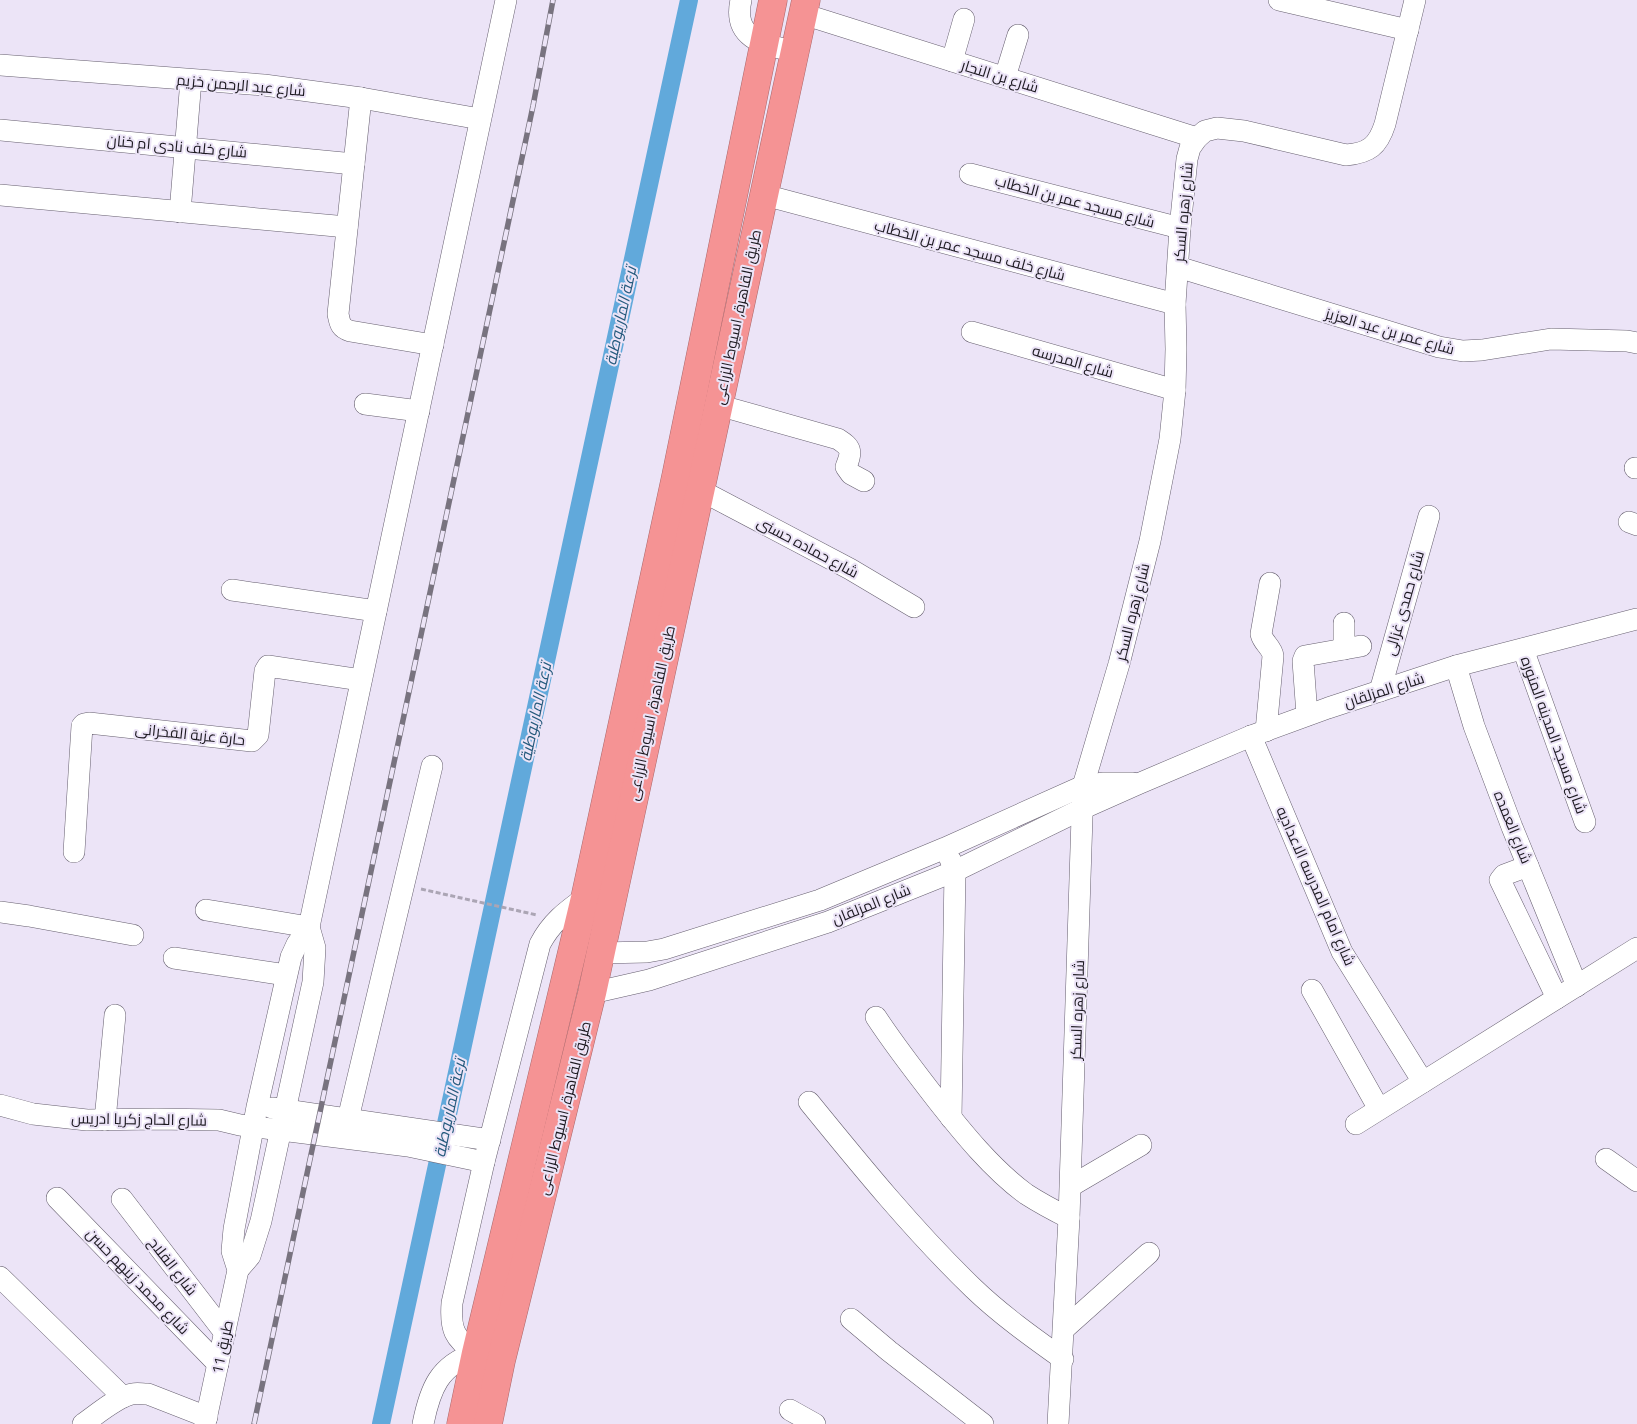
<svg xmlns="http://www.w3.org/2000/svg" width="1637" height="1424" font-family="'Titillium Web',Cairo,sans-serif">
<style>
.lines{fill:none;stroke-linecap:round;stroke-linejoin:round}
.canal{stroke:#61a9db;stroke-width:18}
.minor-casing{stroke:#665f6f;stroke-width:22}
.highway-casing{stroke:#a9686b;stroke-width:29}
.path{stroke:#aba5b4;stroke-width:3;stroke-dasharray:5 2.5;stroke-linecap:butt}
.minor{stroke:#fff;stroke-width:21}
.highway{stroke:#f59394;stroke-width:28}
.rail-casing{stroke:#78737f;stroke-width:5.5}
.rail{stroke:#ece4f7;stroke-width:4;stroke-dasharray:11;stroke-linecap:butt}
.labels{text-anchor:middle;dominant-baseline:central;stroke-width:4;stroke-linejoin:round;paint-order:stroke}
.street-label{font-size:15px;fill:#1c1920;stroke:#ece4f7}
.water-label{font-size:16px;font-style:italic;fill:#255a7d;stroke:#ece4f7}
</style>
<rect width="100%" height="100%" fill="#ece4f7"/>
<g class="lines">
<path class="canal" d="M381 1424 689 0"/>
<g class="minor-casing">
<g id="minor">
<path d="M741 0C732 40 766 45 796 52"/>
<path d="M1279 0 1408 30"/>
<path d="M803 14 1197 138"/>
<path d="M952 61 964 19"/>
<path d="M0 65 264 85 361 98 480 119"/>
<path d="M1005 77 1018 35"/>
<path d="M361 98 338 314C340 323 340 328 350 331L433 345"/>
<path d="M0 130 354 164"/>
<path d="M970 174 1180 228"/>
<path d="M0 195 347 227"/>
<path d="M764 195 1175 304"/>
<path d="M180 212 191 80"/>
<path d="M1178 267 1439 347 1463 351 1482 350 1551 339 1627 341 1637 343"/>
<path d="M972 332 1175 390"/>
<path d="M365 404 419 411"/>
<path d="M718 405 838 439C852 448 852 451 846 467L851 474 864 481"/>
<path d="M1635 468H1637"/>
<path d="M700 490 850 569 914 607"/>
<path d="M1629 522 1637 525"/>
<path d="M232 590 376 611"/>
<path d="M1344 649V623"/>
<path d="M1523 649 1585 822"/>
<path d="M1456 666 1474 726 1512 827 1577 986"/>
<path d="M1380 691 1429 516"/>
<path d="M1307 715 1303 661 1305 656 1361 646"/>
<path d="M1266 731 1273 656C1272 647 1263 643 1261 634L1270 583"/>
<path d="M1251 736 1342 952 1423 1082"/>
<path d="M74 852 82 726 84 724 89 723 252 741 258 735 265 671 268 666 361 680"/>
<path d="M950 859 955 871 951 1118"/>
<path d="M1528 866 1504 875 1500 880 1557 998"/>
<path d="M206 910 309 927"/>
<path d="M0 912 29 916 133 935"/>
<path d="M601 953 647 952 664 949 820 900 945 848 1083 786 1104 783H1133"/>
<path d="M174 958 286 975"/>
<path d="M1312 990 1379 1109"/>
<path d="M592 993 649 980 828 922 955 871 1084 808 1138 784 1251 736 1328 708 1456 666 1637 619"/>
<path d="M876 1017C895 1046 916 1073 937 1100 963 1133 992 1169 1026 1194 1040 1203 1055 1211 1069 1218"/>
<path d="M809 1102C861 1166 914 1231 973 1288 1000 1314 1032 1337 1063 1359"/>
<path d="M0 1105 33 1114 87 1120 156 1119 219 1120 240 1125 408 1146 484 1162"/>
<path d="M272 1108 490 1140"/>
<path d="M348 1119 432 766"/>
<path d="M105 1120 115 1015"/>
<path d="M1356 1124 1637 948"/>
<path d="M1606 1159 1637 1181"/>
<path d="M1071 1186 1141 1145"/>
<path d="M57 1198 218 1364"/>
<path d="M122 1199 225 1333"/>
<path d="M238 1270 250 1256 261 1221 313 982 315 948 309 927"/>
<path d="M0 1277 123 1397"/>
<path d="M851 1319 889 1351 983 1424"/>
<path d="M1064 1329 1149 1253"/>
<path d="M476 1353C454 1339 450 1329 452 1303L484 1162 540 944C551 923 566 911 585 898"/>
<path d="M790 1410 815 1424"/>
<path d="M83 1424C96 1415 117 1397 132 1394 137 1393 142 1394 148 1394L207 1417"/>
<path d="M205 1424 238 1270 232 1251 234 1229 257 1107 291 957 297 944 309 927 506 0"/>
<path d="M423 1424C430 1389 439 1365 476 1353"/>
<path d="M1058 1424 1069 1218 1083 786 1119 664 1150 541 1170 439 1175 390 1176 349 1175 304 1180 228 1187 159 1190 148 1197 138 1205 131 1217 128 1244 131 1346 155C1369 153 1378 146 1385 124L1415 0"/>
</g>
</g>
<g class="highway-casing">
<g id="highway">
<path d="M461 1424 476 1353 585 898 676 476 773 0"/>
<path d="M488 1424 501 1361 592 993 806 0"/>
</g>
</g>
<path class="path" d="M421 889 537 915"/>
<use href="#minor" class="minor"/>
<use href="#highway" class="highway"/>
<g class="rail-casing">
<path id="rail" d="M254 1424 533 106 553 0"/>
</g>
<use href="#rail" class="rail"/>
</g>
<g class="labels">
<g class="street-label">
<text transform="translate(1000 76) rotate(17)">شارع بن النجار</text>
<text transform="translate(241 85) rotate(5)">شارع عبد الرحمن خزيم</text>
<text transform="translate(177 146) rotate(5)">شارع خلف نادى ام خنان</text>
<text transform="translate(1075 201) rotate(15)">شارع مسجد عمر بن الخطاب</text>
<text transform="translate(1183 212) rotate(-85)">شارع زهره السكر</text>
<text transform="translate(970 250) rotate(15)">شارع خلف مسجد عمر بن الخطاب</text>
<text transform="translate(737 317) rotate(-78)">طريق القاهرة, اسيوط الزراعى</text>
<text transform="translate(1390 331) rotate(16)">شارع عمر بن عبد العزيز</text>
<text transform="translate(1073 361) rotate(16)">شارع المدرسه</text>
<text transform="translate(808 547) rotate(28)">شارع حماده حسنى</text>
<text transform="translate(1404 603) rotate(-74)">شارع حمدى غزالى</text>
<text transform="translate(1132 612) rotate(-76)">شارع زهره السكر</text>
<text transform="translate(1384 690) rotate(-18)">شارع المزلقان</text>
<text transform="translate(651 713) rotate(-78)">طريق القاهرة, اسيوط الزراعى</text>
<text transform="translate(190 734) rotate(6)">حارة عزبة الفخرانى</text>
<text transform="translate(1554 735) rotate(70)">شارع مسجد المدينه المنوره</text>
<text transform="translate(1513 827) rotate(68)">شارع العمده</text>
<text transform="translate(1316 886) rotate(66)">شارع امام المدرسه الاعداديه</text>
<text transform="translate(871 904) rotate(-22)">شارع المزلقان</text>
<text transform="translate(1077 1010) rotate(-88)">شارع زهره السكر</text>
<text transform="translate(564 1108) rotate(-76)">طريق القاهرة, اسيوط الزراعى</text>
<text transform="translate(139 1119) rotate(1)">شارع الحاج زكريا ادريس</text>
<text transform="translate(173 1266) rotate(52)">شارع الفلاح</text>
<text transform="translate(138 1281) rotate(46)">شارع محمد زينهم حسن</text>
<text transform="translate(222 1347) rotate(-78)">طريق 11</text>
</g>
<g class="water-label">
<text transform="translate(620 316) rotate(-78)">ترعة الماريوطية</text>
<text transform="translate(535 712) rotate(-78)">ترعة الماريوطية</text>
<text transform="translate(449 1108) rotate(-78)">ترعة الماريوطية</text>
</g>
</g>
</svg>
